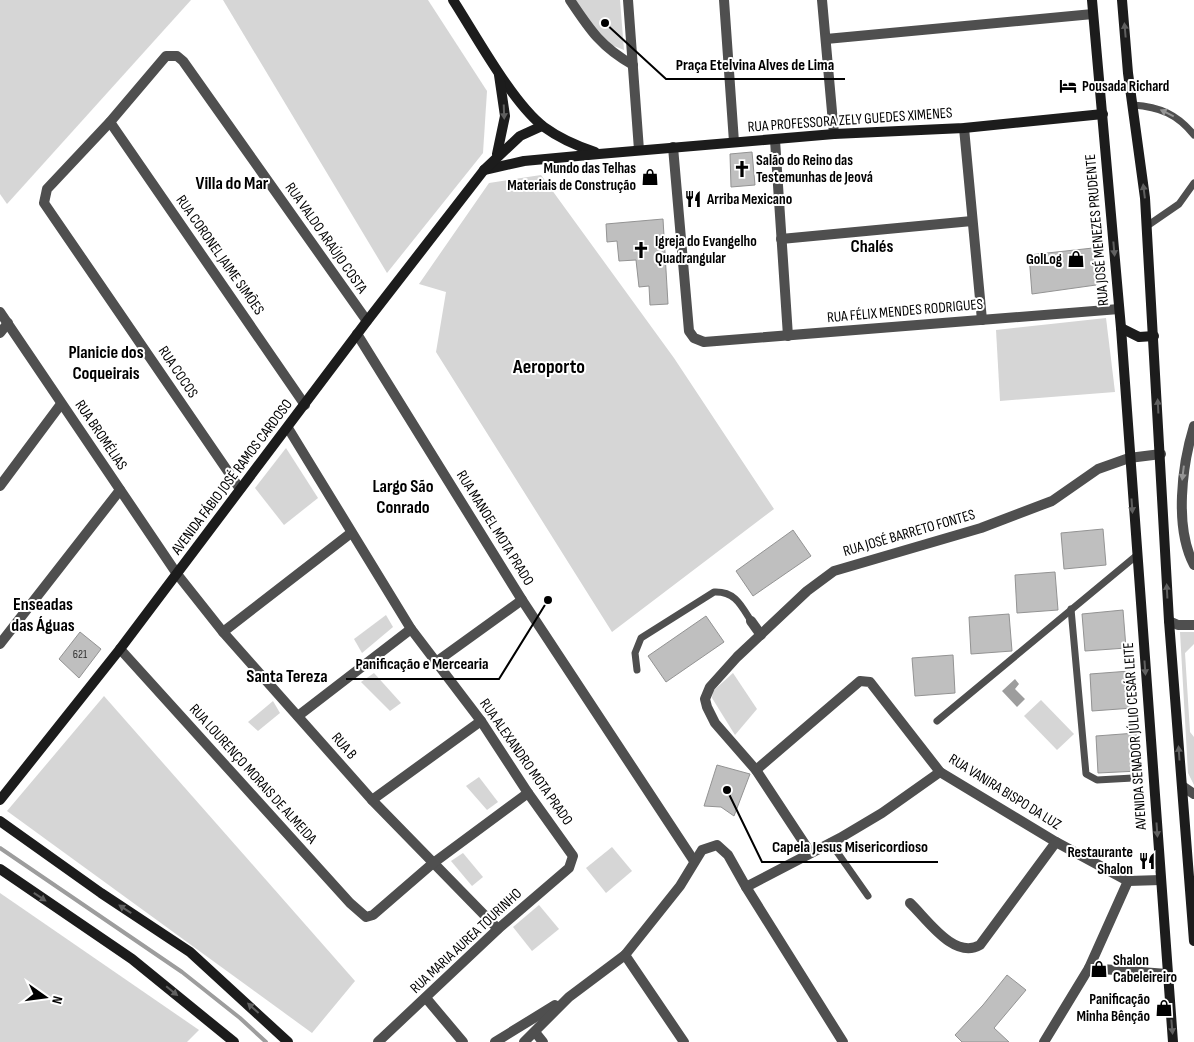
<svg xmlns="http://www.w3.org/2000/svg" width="1194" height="1042" font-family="'Sofia Sans Condensed',sans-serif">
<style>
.green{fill:#d6d6d6}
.water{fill:#9d9d9d}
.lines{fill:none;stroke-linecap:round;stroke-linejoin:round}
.stream{stroke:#9d9d9d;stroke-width:4}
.building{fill:#bfbfbf;stroke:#939393}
.lane{stroke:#4f4f4f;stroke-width:7}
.street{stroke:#4f4f4f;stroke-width:10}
.secondary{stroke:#1c1c1c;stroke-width:10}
.oneway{fill:#606060}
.oneway2{fill:#959595}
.labels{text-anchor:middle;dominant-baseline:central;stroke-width:4;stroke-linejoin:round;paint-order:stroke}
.number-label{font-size:12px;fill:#303030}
.poi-label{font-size:15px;font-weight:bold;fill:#000;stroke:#fff;text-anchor:start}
.street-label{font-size:15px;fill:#000;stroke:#fff}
.quarter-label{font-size:18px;font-weight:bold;fill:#000;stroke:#fff}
.district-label{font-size:20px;font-weight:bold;fill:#000;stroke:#fff}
.leader{fill:none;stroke:#000;stroke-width:2}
.callout-dot{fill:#000;stroke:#fff;stroke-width:2}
.callout-label{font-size:16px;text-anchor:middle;font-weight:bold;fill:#000;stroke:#fff;stroke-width:4;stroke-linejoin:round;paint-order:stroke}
</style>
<rect width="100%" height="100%" fill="#fff"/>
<g class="green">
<path d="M0 0H191L7 204 0 194Z"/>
<path d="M223 0H428L487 91 483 153 387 273Z"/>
<path d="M571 0H620L624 50 604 42Z"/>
<path d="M541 175 674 358 774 509 612 632 436 352 446 292 419 284 489 183Z"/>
<path d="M1106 318 1115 392 1000 401 996 330Z"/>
<path d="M286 448 318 498 284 525 255 488Z"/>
<path d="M386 615 393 627 362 653 354 639Z"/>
<path d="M1180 632H1194V644L1185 653 1190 732 1194 737V785L1188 773Z"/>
<path d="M374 673 401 703 390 711 361 682Z"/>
<path d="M733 673 757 709 735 735 712 698 713 691Z"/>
<path d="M104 696 355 981 312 1033 7 811Z"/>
<path d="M1041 700 1074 734 1057 750 1024 716Z"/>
<path d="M273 701 280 713 258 731 248 722Z"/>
<path d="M479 777 498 802 487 810 466 786Z"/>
<path d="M612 847 632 871 606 893 586 868Z"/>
<path d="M463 853 483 877 472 886 451 861Z"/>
<path d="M0 893 199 1030 187 1042H0Z"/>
<path d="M539 905 559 929 532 951 513 927Z"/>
</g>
<path class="water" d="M1015 679 1019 684 1015 689 1025 699 1017 707 1002 691Z"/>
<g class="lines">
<path class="stream" d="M0 848 182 972 240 1018 266 1042"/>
</g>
<g class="building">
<path d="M752 152 755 185 731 187 730 154Z"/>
<path d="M663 219 668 304 650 305 649 286 639 287 636 260 619 261 617 241 607 242 606 224Z"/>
<path d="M1093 248 1096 285 1032 294 1029 255Z"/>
<path d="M1103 529 1106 565 1064 569 1061 533Z"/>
<path d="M793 530 811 556 753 596 736 571Z"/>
<path d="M1055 572 1058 610 1017 613 1015 575Z"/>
<path d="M1123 610 1126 648 1085 651 1082 614Z"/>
<path d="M1009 614 1012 651 971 654 969 617Z"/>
<path d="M706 616 724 642 666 682 648 656Z"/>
<path d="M80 632 101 649 79 678 59 659Z"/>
<path d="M953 655 955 693 915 696 912 658Z"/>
<path d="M1130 671 1133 708 1092 711 1090 674Z"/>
<path d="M1136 733 1139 771 1098 773 1096 736Z"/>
<path d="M717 765 750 774 734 816 721 807 704 806Z"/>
<path d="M1007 975 1026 990 994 1028 1009 1042H962L955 1035 983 1005Z"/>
</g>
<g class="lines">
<g class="lane">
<path d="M1133 105C1160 107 1177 114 1194 135"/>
<path d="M1147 226 1179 204 1194 183"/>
<path d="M1071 609 1086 774 1097 780 1133 778"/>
<path d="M637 670 635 653 641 638 714 592C735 591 741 605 751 621"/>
<path d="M937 721 1136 556"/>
<path d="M830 842 868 896"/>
</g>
<g class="street">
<path d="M570 0C590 30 601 47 633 65"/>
<path d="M628 0 639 150"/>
<path d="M724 0 734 142"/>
<path d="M822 0 834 134"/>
<path d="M826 39 1093 14"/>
<path d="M110 122 305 405"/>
<path d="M964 128 982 320"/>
<path d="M775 140 788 336"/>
<path d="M673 147 689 331 694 338 704 342 1119 309"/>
<path d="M781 239 972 221"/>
<path d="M0 312 177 574 223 632 372 800 498 929"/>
<path d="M0 333 8 323"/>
<path d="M357 334 522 600 694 861"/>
<path d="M1194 426C1182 465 1174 527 1194 565"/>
<path d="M288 428 411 629 481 721 528 793 573 856 569 868 498 929 378 1042"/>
<path d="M0 486 61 404"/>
<path d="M240 489 44 203 47 189 110 122 166 56H177L183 61 367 321"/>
<path d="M751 621 761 635"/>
<path d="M1169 621 1178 625H1194"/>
<path d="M223 632 351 533"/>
<path d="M0 644 120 490"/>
<path d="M120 649 350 903 366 917 373 915 432 864 528 793"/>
<path d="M436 662 522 600"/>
<path d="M298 716 411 629"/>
<path d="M756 770 860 681 870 682 940 772 1056 842 1128 881 1161 880"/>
<path d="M1182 786 1194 794"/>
<path d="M372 800 481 721"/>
<path d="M810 852 756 770 715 723 707 707 705 699 710 687 737 657 807 591 834 571 981 528 1052 501 1098 469 1129 458 1161 454"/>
<path d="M746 887 840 838 882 813 940 772"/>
<path d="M910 903C927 919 954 960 980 945L1056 842"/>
<path d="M625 955 684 1042"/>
<path d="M1089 968 1167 974"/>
<path d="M426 998 463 1042"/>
<path d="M535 1032 543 1042"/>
<path d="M495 1042 555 1005"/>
<path d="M524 1042 569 997 625 955 680 886 702 850 717 845 728 855 746 887 843 1042"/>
<path d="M1044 1042 1089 968 1128 881"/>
</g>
<g class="secondary">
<path d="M453 0C475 34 513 104 544 127 559 138 577 146 595 152"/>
<path d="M1092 0 1121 328 1173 1042"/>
<path d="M1122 0 1128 73 1145 198 1169 621 1194 941"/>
<path d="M497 154 505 116 499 75"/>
<path d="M484 170 524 161 599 154 834 134 964 128 1103 114"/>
<path d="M1121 328 1139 337 1154 336"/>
<path d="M0 800 120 649 367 321 484 170 520 136 542 126"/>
<path d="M0 821 101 893 190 952 288 1042"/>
<path d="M0 869 132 959 234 1042"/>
</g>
</g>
<defs><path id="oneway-solid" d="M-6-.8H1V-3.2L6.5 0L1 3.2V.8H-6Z" transform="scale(1.25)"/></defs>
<g class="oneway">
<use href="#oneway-solid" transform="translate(1125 30) rotate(-95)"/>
<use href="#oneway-solid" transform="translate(504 112) rotate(88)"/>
<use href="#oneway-solid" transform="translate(1144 191) rotate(-97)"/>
<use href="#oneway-solid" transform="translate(1114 249) rotate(85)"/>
<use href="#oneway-solid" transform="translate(1158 406) rotate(-93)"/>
<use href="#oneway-solid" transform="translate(1132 506) rotate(86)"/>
<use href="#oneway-solid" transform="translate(1167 591) rotate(-93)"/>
<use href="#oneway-solid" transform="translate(1145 668) rotate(86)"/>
<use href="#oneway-solid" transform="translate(1179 753) rotate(-94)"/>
<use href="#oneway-solid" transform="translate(1157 830) rotate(86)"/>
<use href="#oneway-solid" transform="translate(40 897) rotate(34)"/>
<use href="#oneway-solid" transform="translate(125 909) rotate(-147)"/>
<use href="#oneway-solid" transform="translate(172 991) rotate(39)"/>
<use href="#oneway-solid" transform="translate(253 1008) rotate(-138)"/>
<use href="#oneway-solid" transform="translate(1172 1027) rotate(85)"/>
</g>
<g class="oneway2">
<use href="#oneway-solid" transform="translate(1167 113) rotate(-154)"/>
<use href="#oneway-solid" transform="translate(1183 473) rotate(97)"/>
</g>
<defs>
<g id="hotel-bare" transform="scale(1.35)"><path d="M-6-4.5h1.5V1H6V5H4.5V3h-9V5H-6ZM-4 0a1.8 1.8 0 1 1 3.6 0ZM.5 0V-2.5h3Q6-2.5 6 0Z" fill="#000" stroke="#fff" stroke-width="2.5" paint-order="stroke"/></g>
<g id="church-bare" transform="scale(1.35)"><path d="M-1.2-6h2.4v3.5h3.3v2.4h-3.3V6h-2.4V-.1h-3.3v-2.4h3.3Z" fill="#000" stroke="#fff" stroke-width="2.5" paint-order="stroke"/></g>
<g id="shop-bare" transform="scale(1.35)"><path d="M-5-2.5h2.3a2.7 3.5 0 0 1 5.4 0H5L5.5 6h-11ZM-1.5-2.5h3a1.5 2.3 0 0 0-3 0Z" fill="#000" stroke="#fff" stroke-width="2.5" paint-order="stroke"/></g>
<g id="restaurant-bare" transform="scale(1.35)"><path d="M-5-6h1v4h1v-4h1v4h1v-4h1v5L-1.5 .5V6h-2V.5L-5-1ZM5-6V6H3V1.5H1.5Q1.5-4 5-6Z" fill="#000" stroke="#fff" stroke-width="2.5" paint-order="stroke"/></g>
</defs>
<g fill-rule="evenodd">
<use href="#hotel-bare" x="1068" y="86"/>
<use href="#church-bare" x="742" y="169"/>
<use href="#shop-bare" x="650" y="177"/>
<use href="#restaurant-bare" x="693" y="199"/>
<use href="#church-bare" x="641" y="250"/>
<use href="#shop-bare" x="1076" y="259"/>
<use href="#restaurant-bare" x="1147" y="861"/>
<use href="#shop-bare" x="1099" y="969"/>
<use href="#shop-bare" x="1164" y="1008"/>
</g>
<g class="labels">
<g class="number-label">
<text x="80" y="654">621</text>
</g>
<g class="poi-label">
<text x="1082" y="86">Pousada Richard</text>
<text x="756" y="160">Salão do Reino das<tspan x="756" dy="17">Testemunhas de Jeová</tspan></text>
<text x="636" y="168" text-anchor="end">Mundo das Telhas<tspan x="636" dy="17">Materiais de Construção</tspan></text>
<text x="707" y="199">Arriba Mexicano</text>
<text x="655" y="241">Igreja do Evangelho<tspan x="655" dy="17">Quadrangular</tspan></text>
<text x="1062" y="259" text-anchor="end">GolLog</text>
<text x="1133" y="852" text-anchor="end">Restaurante<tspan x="1133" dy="17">Shalon</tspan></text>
<text x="1113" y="960">Shalon<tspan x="1113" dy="17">Cabeleireiro</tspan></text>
<text x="1150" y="999" text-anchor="end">Panificação<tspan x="1150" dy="17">Minha Bênção</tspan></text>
</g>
<g class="street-label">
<text transform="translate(850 120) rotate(-4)">RUA PROFESSORA ZELY GUEDES XIMENES</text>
<text transform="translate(1097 230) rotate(-95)">RUA JOSÉ MENEZES PRUDENTE</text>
<text transform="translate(326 238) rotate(55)">RUA VALDO ARAÚJO COSTA</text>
<text transform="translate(220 255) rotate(55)">RUA CORONEL JAIME SIMÔES</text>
<text transform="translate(905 311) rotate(-5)">RUA FÉLIX MENDES RODRIGUES</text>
<text transform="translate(178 372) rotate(56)">RUA COCOS</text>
<text transform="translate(101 435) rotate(56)">RUA BROMÉLIAS</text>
<text transform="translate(232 477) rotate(-53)">AVENIDA FÁBIO JOSÉ RAMOS CARDOSO</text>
<text transform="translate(495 528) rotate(58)">RUA MANOEL MOTA PRADO</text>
<text transform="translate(909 533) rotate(-16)">RUA JOSÉ BARRETO FONTES</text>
<text transform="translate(1135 736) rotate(-94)">AVENIDA SENADOR JÚLIO CESÁR LEITE</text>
<text transform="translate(344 746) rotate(49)">RUA B</text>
<text transform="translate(526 762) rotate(55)">RUA ALEXANDRO MOTA PRADO</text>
<text transform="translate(253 774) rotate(48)">RUA LOURENÇO MORAIS DE ALMEIDA</text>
<text transform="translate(1005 792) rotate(32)">RUA VANIRA BISPO DA LUZ</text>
<text transform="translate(466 941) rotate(-43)">RUA MARIA AUREA TOURINHO</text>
</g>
<g class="quarter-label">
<text x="232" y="183">Villa do Mar</text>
<text x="872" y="246">Chalés</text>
<text x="106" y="352">Planicie dos<tspan x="106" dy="21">Coqueirais</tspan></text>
<text x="403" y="486">Largo São<tspan x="403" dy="21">Conrado</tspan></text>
<text x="43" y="604">Enseadas<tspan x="43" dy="21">das Águas</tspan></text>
<text x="287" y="676">Santa Tereza</text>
</g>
<g class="district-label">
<text x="549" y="367">Aeroporto</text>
</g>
</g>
<path class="leader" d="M605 23L666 79H845M548 600L499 679H346M727 790L762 862H938"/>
<g class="callout-dot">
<circle cx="605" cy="23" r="5"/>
<circle cx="548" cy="600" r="5"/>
<circle cx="727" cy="790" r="5"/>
</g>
<g class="callout-label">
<text x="755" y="70">Praça Etelvina Alves de Lima</text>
<text x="422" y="669">Panificação e Mercearia</text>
<text x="850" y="852">Capela Jesus Misericordioso</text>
</g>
<g transform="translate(45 997) rotate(104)" stroke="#ffffff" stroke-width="4" paint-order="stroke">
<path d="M0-4L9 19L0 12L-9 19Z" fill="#000000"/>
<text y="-8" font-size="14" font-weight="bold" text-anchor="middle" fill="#000000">N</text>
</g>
</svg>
